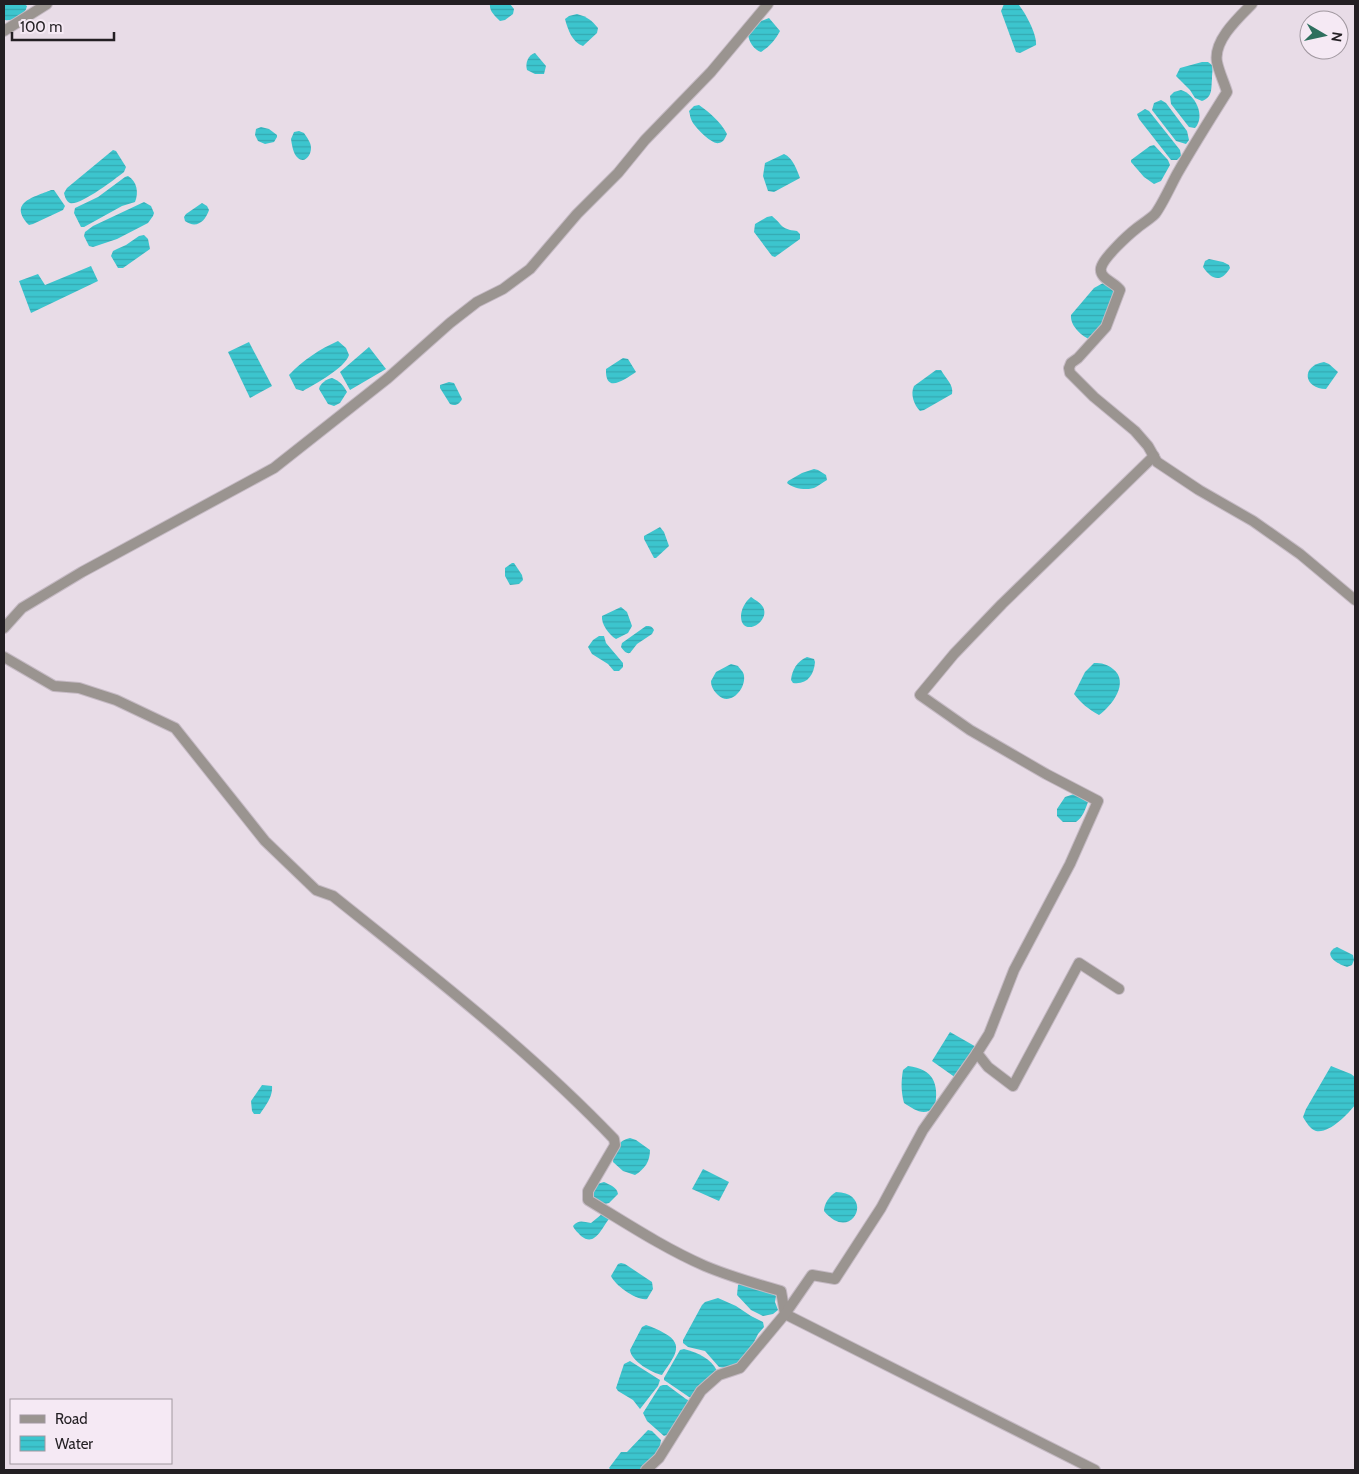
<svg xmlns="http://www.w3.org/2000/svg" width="1359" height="1474" font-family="Cabin,sans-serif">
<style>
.water{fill:url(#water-rules)}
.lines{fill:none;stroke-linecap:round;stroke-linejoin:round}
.minor-casing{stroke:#c5bac4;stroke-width:12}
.minor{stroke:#9a9490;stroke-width:10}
</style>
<defs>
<pattern id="water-rules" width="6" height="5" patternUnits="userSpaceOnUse" patternTransform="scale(1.25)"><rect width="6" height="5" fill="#3cc5ce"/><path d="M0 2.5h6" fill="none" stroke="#34a9b1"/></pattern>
</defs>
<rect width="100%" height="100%" fill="#e8dce7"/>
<g class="water">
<path d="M4 4H24L27 6C25 16 14 21 4 20Z"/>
<path d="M490 4H510L514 9 513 14 505 20 500 21C495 16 489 11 490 4Z"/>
<path d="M1004 4H1018C1025 12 1037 34 1036 45L1020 53 1016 52 1001 11Z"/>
<path d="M577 14C588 17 591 20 598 28L597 33 583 46C572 42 568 30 565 19L569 16Z"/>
<path d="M769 18 780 31C776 39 769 47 761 52 754 50 748 41 748 33L761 21Z"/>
<path d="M535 53 546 66 544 74H535L527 70C525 63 528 55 535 53Z"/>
<path d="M1202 62H1208L1212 65C1213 71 1212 73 1212 79 1211 88 1213 97 1202 101L1195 98 1190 90 1176 76 1180 68Z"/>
<path d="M1181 90C1195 94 1206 116 1195 128L1189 127 1171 104 1170 96 1174 92Z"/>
<path d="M1161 100 1166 103 1187 131 1189 140 1186 144 1176 141 1152 110 1154 103Z"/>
<path d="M699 105C710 113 720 121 727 134 725 138 724 142 719 143 712 145 693 126 691 119 690 117 690 114 689 111L694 106Z"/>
<path d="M1145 109 1149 111 1180 150 1181 156 1177 160H1171L1139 119 1137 114Z"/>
<path d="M261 127 269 129 277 135V137L274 142 265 144 258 141 255 135 256 129Z"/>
<path d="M299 131 304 133C307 138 311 142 311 148 311 155 305 164 298 158 293 154 292 145 291 139L294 132Z"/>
<path d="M1154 145 1168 160 1170 165 1161 181 1154 184 1144 177 1131 162V160L1150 146Z"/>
<path d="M113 150 116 151 126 167 124 172C115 179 80 206 70 203 66 201 65 197 64 193L67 188Z"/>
<path d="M784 154C793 158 797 170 800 178L774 192 768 191 763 176 765 163Z"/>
<path d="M128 176C137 181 139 193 135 202L122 206 84 227H81L74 213 75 208 98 197 125 177Z"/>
<path d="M51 190H54L65 206 63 210 33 224 29 225C7 202 35 197 51 190Z"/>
<path d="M144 202 151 206 154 213 153 216 148 223 117 239 93 247 89 246 84 236 85 232 93 226Z"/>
<path d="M202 203 207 206 209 210C205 222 196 229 185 221L184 217 186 214Z"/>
<path d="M772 216C783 225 780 229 797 231L800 234V239L775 257 772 256 754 232 755 224 767 217Z"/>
<path d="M144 235 148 239 150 249 123 268H118L111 256 113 251 117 249 126 245 139 236Z"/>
<path d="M1209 259 1223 262 1229 265 1230 268C1221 283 1212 280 1203 267L1205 261Z"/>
<path d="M91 266 98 281 31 313 19 281 38 274 45 285Z"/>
<path d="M1105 282 1115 289 1105 321 1089 339C1080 335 1070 325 1071 315L1094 288Z"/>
<path d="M338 341 346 348 349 355C345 368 315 384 303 391L296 389 289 375C303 360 320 349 338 341Z"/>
<path d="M249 342 272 386 250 398 228 352Z"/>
<path d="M369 347 386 369 350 390 340 372Z"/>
<path d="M623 358 628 359 636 372C625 379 605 395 606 369Z"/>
<path d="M1324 362 1329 364 1338 372 1326 389C1304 389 1300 366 1324 362Z"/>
<path d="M936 370H941C946 379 954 385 952 394L924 410 920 411C914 405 910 394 914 386Z"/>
<path d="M332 378C340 381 343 385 347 392L340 403 334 406 328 404 319 389C320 383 327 379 332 378Z"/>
<path d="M449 382 454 383 462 399C460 403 456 407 450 404L440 388V385Z"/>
<path d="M814 469 818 470 826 475 827 480C823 482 820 485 816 487 809 491 793 489 787 483L788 481 802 473Z"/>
<path d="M660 527 664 532 669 546 656 558H654L644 539V536Z"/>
<path d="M512 563H514L522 575 523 580 519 584 510 585 505 576V568Z"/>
<path d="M751 597C755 600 760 602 763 607 771 622 742 638 741 617 741 609 745 602 751 597Z"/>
<path d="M621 607 627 612 632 626 628 633 616 639C609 635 601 624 602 616Z"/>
<path d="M646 626C650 626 652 626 654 630L652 634 637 644 630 653C626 654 623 650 621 647L622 643Z"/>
<path d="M599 636H604L606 643 623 663V667L619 671H614L608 664 592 654 588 647 593 640Z"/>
<path d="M807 657 814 659 815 662C814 675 807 685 793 683L791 680C792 670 797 661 807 657Z"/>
<path d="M1094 663C1102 663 1107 664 1113 669 1130 682 1112 706 1099 715 1088 709 1081 703 1074 694L1085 672Z"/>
<path d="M731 664 738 666C740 669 744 672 744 676 746 689 730 707 718 695 714 691 711 687 711 681L716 672Z"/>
<path d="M1074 794 1088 802C1085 810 1083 817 1076 822H1063L1057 816V809L1065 797Z"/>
<path d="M1337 947 1353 955 1354 960 1352 965 1347 967C1337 964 1321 954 1337 947Z"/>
<path d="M950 1032 978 1048 956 1078 932 1061Z"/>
<path d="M908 1066C934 1069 939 1084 935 1107 924 1117 915 1110 904 1103 901 1091 901 1082 903 1070Z"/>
<path d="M1331 1066 1351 1074 1355 1077V1105C1348 1114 1329 1134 1316 1131 1310 1129 1306 1122 1303 1117L1306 1109Z"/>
<path d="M262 1085 272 1086C273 1097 266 1105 260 1114H254L252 1111 251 1101Z"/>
<path d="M630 1138 636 1140 650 1150C650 1161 645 1169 635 1175L623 1171 613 1162C613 1151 618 1140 630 1138Z"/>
<path d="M703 1169 729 1182 719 1201 692 1189Z"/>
<path d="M604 1182C610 1185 617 1187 618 1194L609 1203 600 1205 593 1200 592 1192 597 1184Z"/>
<path d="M836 1192C876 1193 852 1245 824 1211 824 1204 829 1196 836 1192Z"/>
<path d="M602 1214 608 1217 609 1219C601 1229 595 1247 581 1236 578 1232 575 1231 573 1226 579 1219 583 1222 591 1223Z"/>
<path d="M621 1263 625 1264 652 1282 653 1289 647 1299C636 1301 615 1285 611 1276L618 1264Z"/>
<path d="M742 1283 773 1293 776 1296 775 1302 778 1310 773 1314 763 1316 751 1310 737 1295 738 1285Z"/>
<path d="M718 1298 736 1306 751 1316 763 1322 764 1327 758 1334 748 1354 737 1364 726 1368 719 1367 705 1351 688 1347 683 1343V1340L702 1305 705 1302Z"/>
<path d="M646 1325C653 1327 659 1330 664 1333 687 1345 672 1359 662 1375 652 1373 631 1361 630 1350L642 1327Z"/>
<path d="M684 1349C698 1353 711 1358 717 1371L692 1398 689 1397 664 1380V1378L680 1350Z"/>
<path d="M630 1361 660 1380 658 1386 640 1409 633 1400 618 1391 616 1388 624 1364Z"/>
<path d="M663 1385H667L686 1399 690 1401 669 1434 664 1436 647 1421 643 1413 660 1386Z"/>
<path d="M648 1430 652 1431 661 1440 659 1452 641 1470 610 1469 609 1468 621 1452H627Z"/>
</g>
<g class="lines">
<g class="minor-casing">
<g id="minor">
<path d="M1252 4C1238 18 1213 41 1217 62 1219 72 1224 82 1227 92 1210 119 1193 146 1177 174 1171 185 1162 205 1155 214 1150 219 1142 224 1137 228 1128 235 1103 258 1101 268 1099 279 1115 282 1120 290L1106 327 1078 358 1071 363 1069 368 1070 373 1094 397 1135 431 1148 446 1157 462 1199 490 1253 521 1300 554 1355 600"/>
<path d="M4 31 47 4"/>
<path d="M4 628 22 608 82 572 274 468 388 378 450 323 477 302 503 289 530 269 577 214 618 173 645 140 711 72 768 4"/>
<path d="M4 657 54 686 79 688 116 700 175 728 265 841 316 890 333 896C429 973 528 1049 614 1139L615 1145 588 1191V1200C626 1223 664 1248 705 1266 729 1276 756 1284 781 1291L785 1314 1095 1470"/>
<path d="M977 1053 989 1034 1014 970 1070 864 1098 801 1046 774 970 730 920 695 954 654 1002 604 1154 456"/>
<path d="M646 1470 659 1458 701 1391 719 1375 740 1368 785 1314 812 1275 835 1279 881 1208 923 1130 977 1053 988 1067 1013 1086 1079 963 1119 989"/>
</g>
</g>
<use href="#minor" class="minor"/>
</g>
<rect width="1359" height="1474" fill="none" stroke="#231f23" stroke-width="10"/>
<rect x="10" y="1399" width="162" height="65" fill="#f5e9f4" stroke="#a198a0"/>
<rect x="20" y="1415" width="25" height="8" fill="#9a9490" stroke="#a198a0"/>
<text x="55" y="1424" font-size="15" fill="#231f23">Road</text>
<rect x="20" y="1436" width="25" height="15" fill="url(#water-rules)" stroke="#a198a0"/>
<text x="55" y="1449" font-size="15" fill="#231f23">Water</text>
<g transform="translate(1324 35) rotate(99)"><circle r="24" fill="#f5e9f4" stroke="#a198a0"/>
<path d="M0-4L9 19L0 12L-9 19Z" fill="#2e6f5e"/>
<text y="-8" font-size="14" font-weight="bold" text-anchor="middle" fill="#231f23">N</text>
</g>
<path d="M12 32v8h102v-8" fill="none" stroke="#231f23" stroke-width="2.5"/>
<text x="20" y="32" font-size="15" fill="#231f23" stroke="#f5e9f4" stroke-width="4" paint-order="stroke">100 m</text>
</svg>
